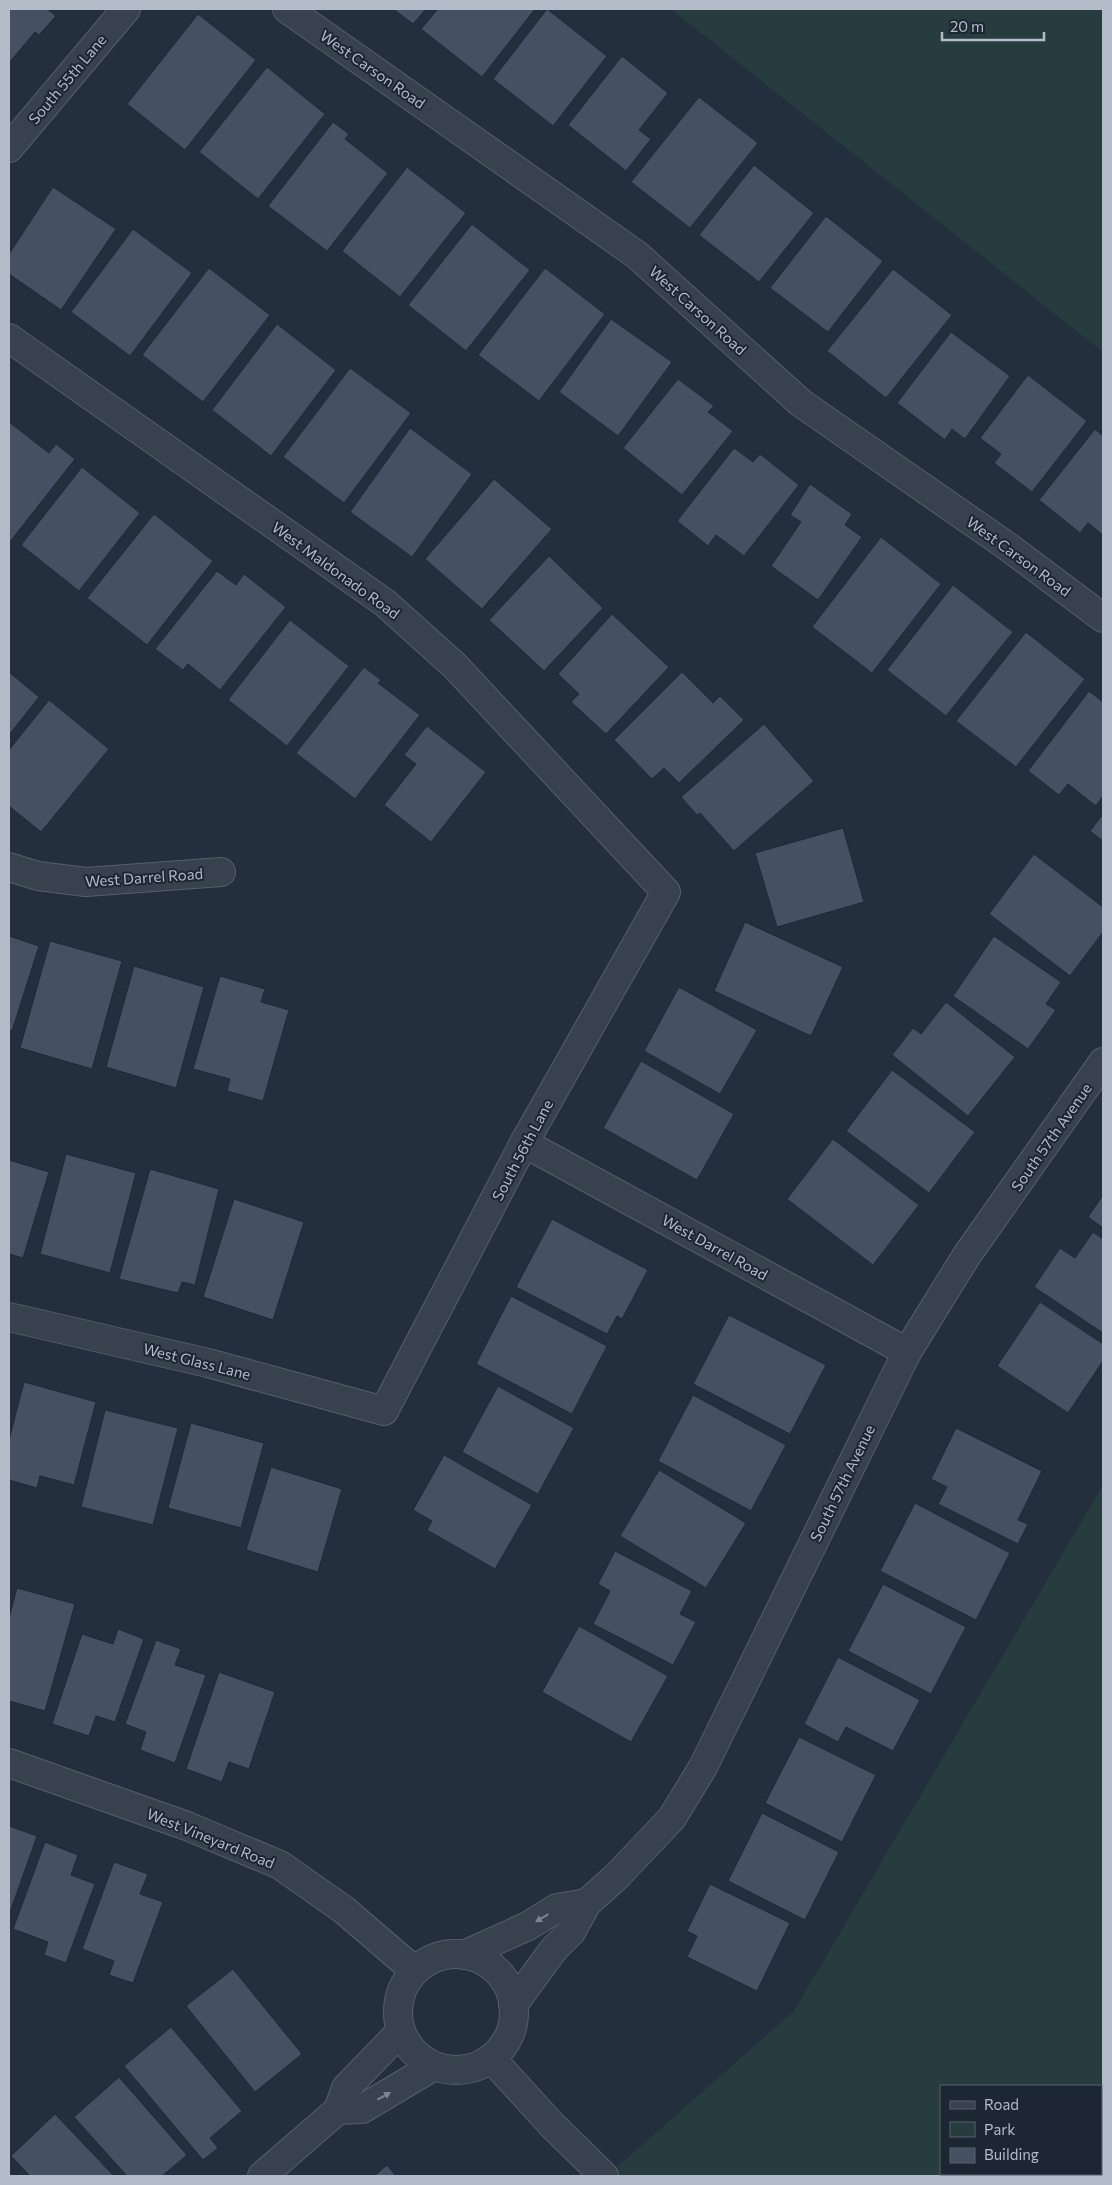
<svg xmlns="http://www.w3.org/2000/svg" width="1112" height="2185" font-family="Commissioner,sans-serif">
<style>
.green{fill:#263c3f;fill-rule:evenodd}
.building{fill:#455162;stroke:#1f2835}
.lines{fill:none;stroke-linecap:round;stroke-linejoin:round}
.minor-casing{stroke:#565f6c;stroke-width:30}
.minor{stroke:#38414e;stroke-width:28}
.oneway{fill:#7c8592}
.labels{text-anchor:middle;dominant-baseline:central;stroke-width:4;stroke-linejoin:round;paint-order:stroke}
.street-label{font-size:15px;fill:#b4bcc9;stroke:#1d2633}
</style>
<rect width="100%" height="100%" fill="#242f3e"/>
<g class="green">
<path d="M671 9H1103V352Z"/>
<path d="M1103 1485V2176H607L794 2011ZM941 2086H1101V2174H941Z"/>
</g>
<g class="building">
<path d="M9 9H47L56 16 39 35 35 32 9 63Z"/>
<path d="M393 9H426L413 24Z"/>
<path d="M438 9H535L482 77 421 29Z"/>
<path d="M547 9 607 56 553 126 493 79Z"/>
<path d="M198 14 256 60 185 150 127 104Z"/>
<path d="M622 56 668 93 639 130 651 139 626 171 568 125Z"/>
<path d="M267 67 325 114 258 199 199 152Z"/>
<path d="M699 97 758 143 690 228 631 182Z"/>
<path d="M333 122 349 134 345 139 388 173 327 251 268 206Z"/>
<path d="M754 165 814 213 759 282 699 235Z"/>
<path d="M407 167 466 213 400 297 342 251Z"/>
<path d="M53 187 116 229 61 310 9 274V254Z"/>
<path d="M826 216 883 261 828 332 770 288Z"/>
<path d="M472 224 530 270 466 351 408 305Z"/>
<path d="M133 229 192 273 130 356 71 312Z"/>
<path d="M209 268 270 315 203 402 142 355Z"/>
<path d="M545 268 605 314 539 401 478 355Z"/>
<path d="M893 269 952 315 886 398 827 351Z"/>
<path d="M611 319 672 362 618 436 559 392Z"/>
<path d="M277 324 336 370 271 456 212 410Z"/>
<path d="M951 332 1010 376 965 439 952 429 945 440 897 403Z"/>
<path d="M350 368 411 413 344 503 283 457Z"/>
<path d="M1028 375 1087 421 1032 492 994 463 1001 454 980 438Z"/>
<path d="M678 379 714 406 708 412 733 431 682 495 623 448Z"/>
<path d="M9 422 49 453 56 444 75 459 9 543Z"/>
<path d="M410 428 472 474 412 557 350 512Z"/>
<path d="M1095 429 1103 436V535L1088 523 1080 533 1039 500Z"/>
<path d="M734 448 753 462 760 454 799 485 744 556 716 535 708 546 677 521Z"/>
<path d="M82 467 140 513 79 591 21 545Z"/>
<path d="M494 479 552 529 482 609 425 559Z"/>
<path d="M810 484 852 514 845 525 862 537 818 600 771 566 801 522 790 515Z"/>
<path d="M154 514 213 561 147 645 87 598Z"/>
<path d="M881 537 941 584 872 673 812 627Z"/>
<path d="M549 556 603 608 544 671 489 620Z"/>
<path d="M217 571 236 585 244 574 286 607 220 690 188 664 183 670 155 649Z"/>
<path d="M953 585 1013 632 946 716 887 670Z"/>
<path d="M612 614 669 667 606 734 571 702 579 694 558 674Z"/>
<path d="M290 620 349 666 287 746 228 700Z"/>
<path d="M1026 632 1085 679 1016 767 956 721Z"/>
<path d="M364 667 381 680 378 683 420 715 355 799 296 753Z"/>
<path d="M9 672 39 697 9 735Z"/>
<path d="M682 672 713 703 720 696 744 720 679 783 664 768 652 779 614 740Z"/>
<path d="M1089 691 1103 702V796L1096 806 1068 784 1059 795 1028 771Z"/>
<path d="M49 700 109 749 41 832 9 806V750Z"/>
<path d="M764 724 814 781 734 851 700 813 697 815 681 797Z"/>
<path d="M427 726 486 772 431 842 384 805 416 764 404 755Z"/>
<path d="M1103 814V841L1090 831Z"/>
<path d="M843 828 864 902 777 927 755 853Z"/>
<path d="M1034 854 1103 907V932L1070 976 989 914Z"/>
<path d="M745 922 843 967 811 1036 714 991Z"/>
<path d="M9 936 39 946 12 1031 9 1030Z"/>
<path d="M994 936 1061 982 1046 1004 1056 1010 1028 1049 953 996Z"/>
<path d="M50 941 122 961 92 1069 20 1048Z"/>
<path d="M134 966 204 987 176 1088 106 1067Z"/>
<path d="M220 976 265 989 261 1002 289 1010 263 1101 227 1091 230 1079 193 1069Z"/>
<path d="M679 987 757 1030 720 1094 644 1051Z"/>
<path d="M946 1002 1015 1057 968 1116 892 1055 913 1028 921 1034Z"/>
<path d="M641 1061 734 1114 697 1180 603 1128Z"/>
<path d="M892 1070 975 1132 929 1193 846 1131Z"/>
<path d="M833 1139 919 1205 873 1265 787 1199Z"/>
<path d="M66 1154 136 1173 110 1273 40 1254Z"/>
<path d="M9 1160 49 1172 23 1258 9 1254Z"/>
<path d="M150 1169 219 1189 195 1285 182 1282 178 1293 119 1279Z"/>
<path d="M1103 1195V1228L1088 1217Z"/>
<path d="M234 1199 304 1222 273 1320 203 1297Z"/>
<path d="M552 1219 648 1270 622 1319 617 1316 607 1334 516 1287Z"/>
<path d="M1093 1232 1103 1239V1333L1034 1287 1060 1248 1075 1258Z"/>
<path d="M511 1296 607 1346 572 1414 476 1364Z"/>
<path d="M1040 1302 1103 1344V1361L1068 1413 997 1366Z"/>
<path d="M729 1315 826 1365 790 1434 693 1384Z"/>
<path d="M24 1382 96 1402 74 1485 40 1476 37 1488 9 1480V1440Z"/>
<path d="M498 1386 574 1428 538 1494 462 1452Z"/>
<path d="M693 1395 786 1445 751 1511 658 1461Z"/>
<path d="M105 1410 178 1428 153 1525 81 1507Z"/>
<path d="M191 1423 264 1443 241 1528 168 1508Z"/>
<path d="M956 1428 1042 1471 1018 1520 1028 1524 1018 1544 938 1504 947 1487 931 1479Z"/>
<path d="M444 1455 532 1505 495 1569 427 1530 432 1521 413 1510Z"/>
<path d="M271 1467 342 1489 318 1572 246 1550Z"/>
<path d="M659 1470 746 1523 706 1588 620 1536Z"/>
<path d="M915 1503 1010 1553 976 1620 880 1571Z"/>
<path d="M615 1551 692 1591 680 1614 696 1622 673 1665 593 1624 610 1591 598 1584Z"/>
<path d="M883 1584 966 1627 931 1694 848 1651Z"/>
<path d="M17 1588 75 1604 45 1711 9 1701V1618Z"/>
<path d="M579 1626 668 1676 631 1742 542 1692Z"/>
<path d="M118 1629 144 1639 115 1722 96 1716 89 1736 52 1724 82 1634 113 1644Z"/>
<path d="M156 1640 181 1649 175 1665 206 1675 175 1763 140 1750 146 1732 125 1724Z"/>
<path d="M838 1657 920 1700 893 1751 846 1727 838 1742 804 1724Z"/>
<path d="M219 1672 275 1692 249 1769 229 1762 222 1782 186 1769Z"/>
<path d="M799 1737 876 1775 842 1842 765 1803Z"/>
<path d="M762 1813 839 1852 805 1920 728 1881Z"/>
<path d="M9 1826 37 1836 9 1915Z"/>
<path d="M45 1842 78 1855 71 1875 95 1884 66 1963 44 1955 48 1942 13 1929Z"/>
<path d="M114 1862 148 1874 140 1894 163 1902 133 1983 109 1975 114 1961 82 1949Z"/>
<path d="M710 1884 790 1923 757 1991 687 1957 697 1936 687 1931Z"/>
<path d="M233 1969 302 2054 255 2092 186 2006Z"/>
<path d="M171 2027 242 2111 210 2138 218 2148 203 2160 124 2066Z"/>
<path d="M119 2077 187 2155 162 2176H127L74 2117Z"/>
<path d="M55 2114 114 2176H30L11 2156Z"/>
<path d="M387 2165 396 2176H374Z"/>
</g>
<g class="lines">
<g class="minor-casing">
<g id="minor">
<path d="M287 9 637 255 801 403 1007 546 1103 618"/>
<path d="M9 148 126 9"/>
<path d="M9 338 385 603 455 666 666 892 524 1143 384 1411 208 1363 9 1317"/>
<path d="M9 867 38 876 86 882 221 872"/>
<path d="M524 1143 907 1352"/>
<path d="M9 1763 187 1826 280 1865 344 1910 415 1971"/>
<circle cx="456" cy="2012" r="58"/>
<path d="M464 1955 528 1926 557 1908 587 1903"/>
<path d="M513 2005 554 1949 571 1932 587 1903 617 1876 672 1818 703 1767 907 1352 967 1255 1103 1062"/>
<path d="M491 2058 552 2125 604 2176"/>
<path d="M338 2110 362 2109 434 2066"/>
<path d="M262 2176 338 2110 346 2088 401 2031"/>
</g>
</g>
<use href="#minor" class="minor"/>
</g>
<defs><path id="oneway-solid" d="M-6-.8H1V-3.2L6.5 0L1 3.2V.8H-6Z" transform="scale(1.25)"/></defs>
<g class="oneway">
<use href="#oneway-solid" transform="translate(542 1918) rotate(149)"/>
<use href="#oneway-solid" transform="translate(384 2096) rotate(-29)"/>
</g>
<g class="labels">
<g class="street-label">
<text transform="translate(373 69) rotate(35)">West Carson Road</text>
<text transform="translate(67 79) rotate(-50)">South 55th Lane</text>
<text transform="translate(698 310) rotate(42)">West Carson Road</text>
<text transform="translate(1019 556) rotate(36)">West Carson Road</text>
<text transform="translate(336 570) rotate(36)">West Maldonado Road</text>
<text transform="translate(144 877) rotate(-4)">West Darrel Road</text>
<text transform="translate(1051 1137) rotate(-55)">South 57th Avenue</text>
<text transform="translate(522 1150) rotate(-62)">South 56th Lane</text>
<text transform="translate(715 1247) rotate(29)">West Darrel Road</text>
<text transform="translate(197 1361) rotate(14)">West Glass Lane</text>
<text transform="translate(842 1483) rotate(-64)">South 57th Avenue</text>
<text transform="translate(211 1838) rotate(22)">West Vineyard Road</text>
</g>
</g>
<rect width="1112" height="2185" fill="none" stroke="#b4bcc9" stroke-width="20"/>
<rect x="940" y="2085" width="162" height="90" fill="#1d2633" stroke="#59626f"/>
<rect x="950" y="2101" width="25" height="8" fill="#38414e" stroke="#59626f"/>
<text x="984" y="2110" font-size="15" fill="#b4bcc9">Road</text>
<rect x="950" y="2122" width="25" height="15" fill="#263c3f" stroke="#59626f"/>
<text x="984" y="2135" font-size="15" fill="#b4bcc9">Park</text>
<rect x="950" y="2148" width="25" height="15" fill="#455162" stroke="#59626f"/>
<text x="984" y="2160" font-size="15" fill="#b4bcc9">Building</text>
<path d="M942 32v8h102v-8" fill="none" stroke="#b4bcc9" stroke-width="2.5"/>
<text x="950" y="32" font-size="15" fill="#b4bcc9" stroke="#1d2633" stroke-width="4" paint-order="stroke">20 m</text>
</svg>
